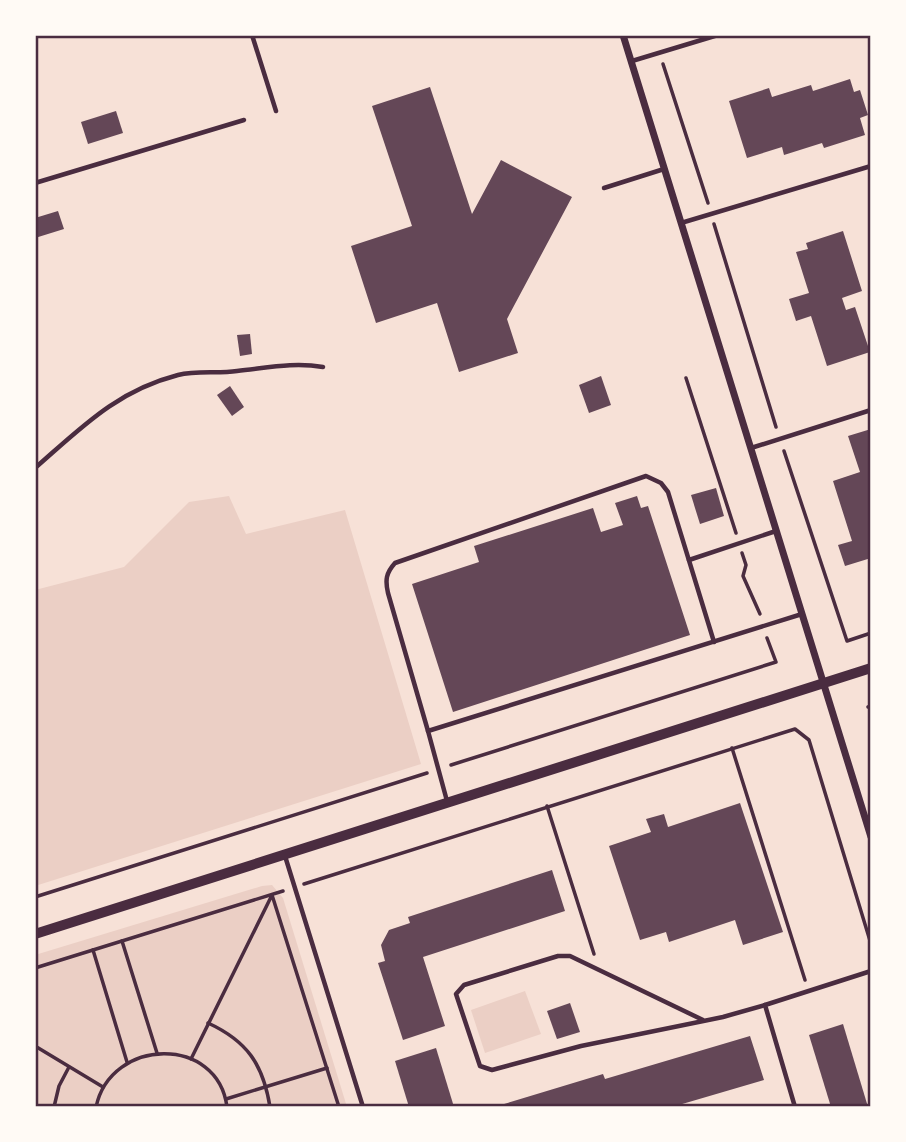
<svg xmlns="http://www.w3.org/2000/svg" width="906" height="1142" font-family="Literata,serif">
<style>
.green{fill:#ebcfc5}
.building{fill:#644757}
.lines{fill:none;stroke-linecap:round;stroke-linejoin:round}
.path{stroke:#4a2c40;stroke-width:3.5}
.service{stroke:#4a2c40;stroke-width:4.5}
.minor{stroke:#4a2c40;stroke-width:7}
.tertiary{stroke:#4a2c40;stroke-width:10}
.neatline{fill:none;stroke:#4a2c40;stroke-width:2.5}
</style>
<rect width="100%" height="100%" fill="#f7e1d7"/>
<g class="green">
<path d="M229 496 246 534 345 510 421 764 35 886V590L124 567 189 502Z"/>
<path d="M272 885 283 898 347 1107H35V955L262 886Z"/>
<path d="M525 991 541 1034 485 1053 471 1010Z"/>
</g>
<g class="building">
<path d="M850 79 854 92 860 90 868 115 860 118 865 135 824 148 822 143 784 155 782 147 747 158 729 101 769 88 772 97 811 85 813 91Z"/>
<path d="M430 87 472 214 501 160 572 197 507 319 518 353 459 372 437 303 376 323 351 246 412 226 372 106Z"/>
<path d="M116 111 123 133 88 144 81 122Z"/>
<path d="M58 211 64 229 35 238V218Z"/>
<path d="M843 231 862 291 842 298 846 310 855 307 870 352 827 366 811 316 796 321 789 299 809 293 796 252 808 249 806 243Z"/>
<path d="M250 334 252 354 240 356 237 335Z"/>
<path d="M601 376 611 405 589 413 579 385Z"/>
<path d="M230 386 244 407 232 416 217 395Z"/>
<path d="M871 429V558L845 566 838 545 852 541 833 481 860 472 848 436Z"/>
<path d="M716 488 724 516 700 524 691 495Z"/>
<path d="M637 496 641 508 648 506 690 635 453 712 412 584 479 562 474 546 593 508 601 532 623 525 615 503Z"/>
<path d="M740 803 783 932 743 945 735 920 669 942 666 932 640 940 609 846 651 832 646 819 664 814 668 827Z"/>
<path d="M552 870 565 911 423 957 445 1026 403 1040 378 963 385 961 381 945 389 930 410 923 408 917Z"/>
<path d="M570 1003 580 1032 557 1039 547 1011Z"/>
<path d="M843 1024 868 1107H831L809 1035Z"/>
<path d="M750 1036 764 1080 672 1107H494L603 1074 605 1079Z"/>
<path d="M436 1048 454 1107H409L395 1061Z"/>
</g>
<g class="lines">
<g class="path">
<path d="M663 64 708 203"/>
<path d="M714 224 776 427"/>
<path d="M686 378 736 533"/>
<path d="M784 451 847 641 871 633"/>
<path d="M742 553 746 565 743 576 760 614"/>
<path d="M868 707 871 706"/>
<path d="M732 748 805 980"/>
<path d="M451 765 776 662 767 638"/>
<path d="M547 806 594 954"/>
<path d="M304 884 795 729 809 740 871 944"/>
<path d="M35 897 427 773"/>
<path d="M122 941 157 1053"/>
<path d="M93 950 127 1062"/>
<path d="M35 968 283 891"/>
<path d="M208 1023C247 1041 263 1064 270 1107"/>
<path d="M35 1046 103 1087"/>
<path d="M191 1059 272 895 339 1107"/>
<path d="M226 1099 327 1068"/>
<path d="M54 1107 59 1086 69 1067"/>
<path d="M96 1107C111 1037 218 1035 227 1107"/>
</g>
<g class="service">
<path d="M252 35 276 111"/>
<path d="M632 61 718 35"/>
<path d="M35 183 244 120"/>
<path d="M604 188 664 169"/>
<path d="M681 223 871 166"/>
<path d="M751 448 871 410"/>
<path d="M35 468C81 428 116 391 178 375 197 370 218 374 237 371 267 368 293 362 323 367"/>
<path d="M689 560 776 531"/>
<path d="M428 731 388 593C385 580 386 573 395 563L646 476 661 483 668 492 714 642"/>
<path d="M447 801 428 731 802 614"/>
<path d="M285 856 363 1107"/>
<path d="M703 1020 570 956H558L464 985 456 994 480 1066 492 1070 581 1046 723 1017 765 1005"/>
<path d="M795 1107 765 1005 871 971"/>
</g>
<path class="minor" d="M623 35 871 837"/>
<path class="tertiary" d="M35 934 871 668"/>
</g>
<rect width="906" height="1142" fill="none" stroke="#fffaf5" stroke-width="74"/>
<rect x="37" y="37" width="832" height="1068" class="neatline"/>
</svg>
